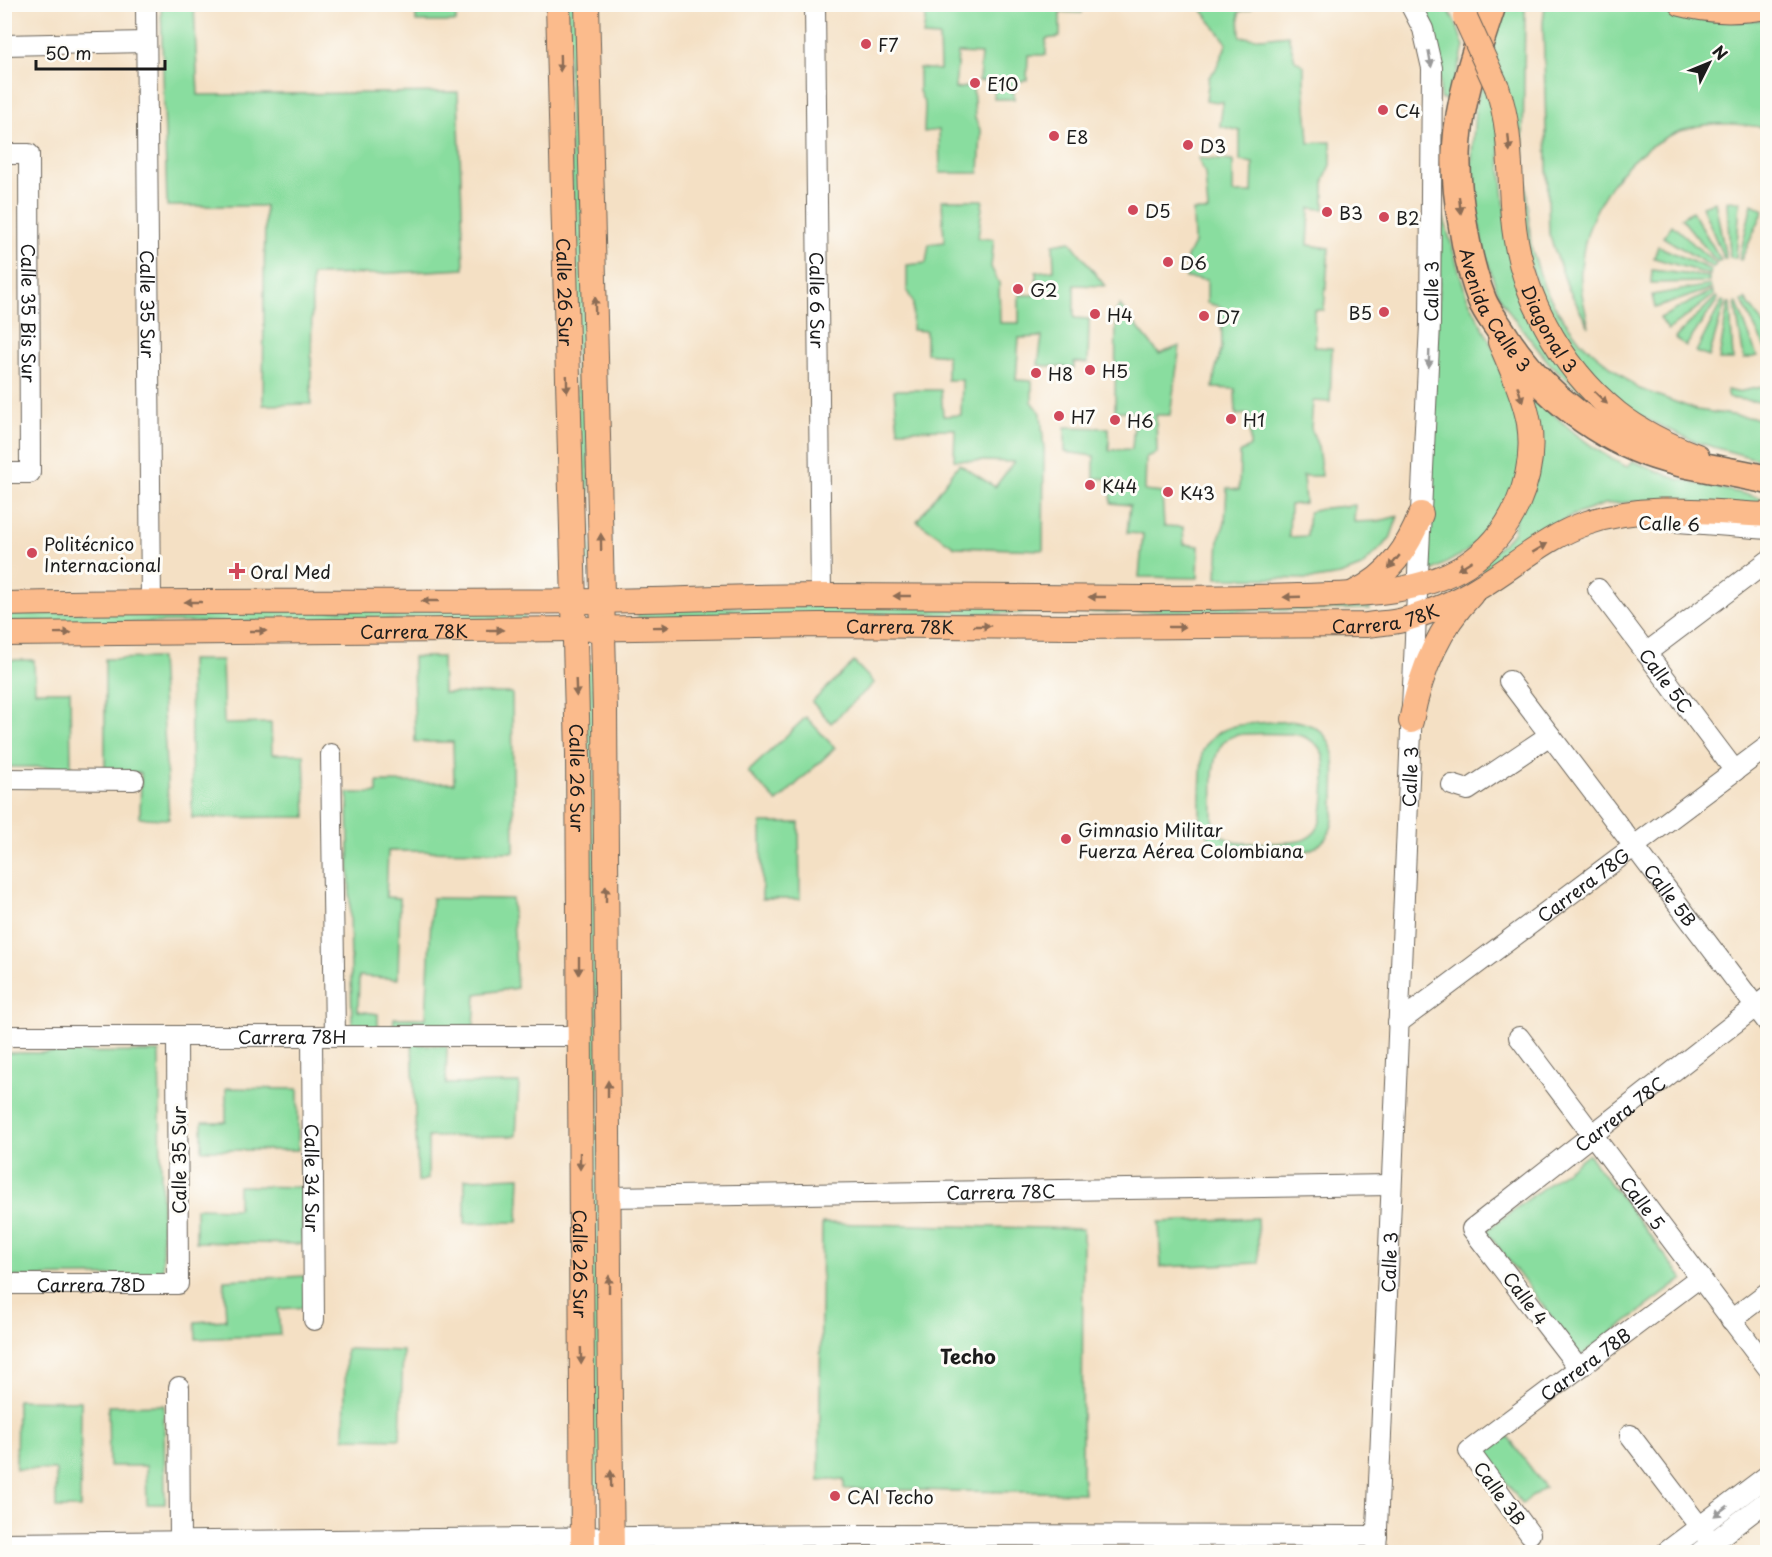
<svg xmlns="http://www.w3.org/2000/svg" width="1772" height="1557" font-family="'Playpen Sans',sans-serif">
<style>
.green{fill:#89dd9f;stroke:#527c5e;stroke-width:1.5;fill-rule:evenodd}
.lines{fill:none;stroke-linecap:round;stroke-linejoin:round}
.minor-casing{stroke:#686157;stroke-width:22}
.major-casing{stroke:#686157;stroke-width:26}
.highway-casing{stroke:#686157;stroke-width:31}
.minor{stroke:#fff;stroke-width:20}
.major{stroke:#fbbb8c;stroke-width:24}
.highway{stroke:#fbbb8c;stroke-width:28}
.major-bridge-casing{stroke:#686157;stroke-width:26;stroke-linecap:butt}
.major-bridge{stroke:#fbbb8c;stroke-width:24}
.oneway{fill:#999}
.oneway2{fill:#8c6c54}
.poi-dot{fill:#d1495b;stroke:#fdfcf7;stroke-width:2}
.labels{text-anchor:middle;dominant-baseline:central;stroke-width:6;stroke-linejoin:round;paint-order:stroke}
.poi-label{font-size:18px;fill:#1c1c1c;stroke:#fdfcf7;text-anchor:start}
.street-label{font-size:18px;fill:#1c1c1c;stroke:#fdfcf7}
.neighbourhood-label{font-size:20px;font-weight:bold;fill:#1c1c1c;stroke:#fdfcf7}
</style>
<rect width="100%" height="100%" fill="#fdfcf7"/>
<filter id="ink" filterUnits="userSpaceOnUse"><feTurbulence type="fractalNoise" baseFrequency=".0167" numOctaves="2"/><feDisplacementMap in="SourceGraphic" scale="12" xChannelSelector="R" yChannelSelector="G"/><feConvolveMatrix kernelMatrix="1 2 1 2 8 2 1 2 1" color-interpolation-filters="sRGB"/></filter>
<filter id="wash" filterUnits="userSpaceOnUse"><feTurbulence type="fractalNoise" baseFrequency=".008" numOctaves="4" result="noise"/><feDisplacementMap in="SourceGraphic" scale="24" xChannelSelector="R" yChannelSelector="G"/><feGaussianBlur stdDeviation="1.35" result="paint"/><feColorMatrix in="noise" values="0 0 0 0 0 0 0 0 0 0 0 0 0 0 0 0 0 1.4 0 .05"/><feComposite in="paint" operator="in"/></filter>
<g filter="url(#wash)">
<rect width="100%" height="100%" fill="#f4e0c4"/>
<g class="green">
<path d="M161 5H194L198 95 458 92 464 269 374 274 312 275 311 404 263 405 265 206H167Z"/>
<rect x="416" y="5" width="40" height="17"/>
<path d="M567 5H577L591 562H581Z"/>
<path d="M927 5H1082V13L1060 12V37L1046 39V55H1028L1027 80 1013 83 1014 99H994L995 79 979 81 981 54 958 53 955 89 973 86 975 118 981 132 979 173H940L939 130 924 132 925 105 919 91V68L940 70 939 37 923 36Z"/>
<path d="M1198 5H1250L1251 9 1239 12 1240 37 1262 38 1288 35 1295 60 1304 66C1303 92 1308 117 1309 143L1331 142V165L1324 180V209L1310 208 1308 245 1329 248 1324 310H1314L1315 347 1332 348 1330 402 1313 401 1311 428 1318 447 1322 476H1303L1305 503 1290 505 1289 537 1307 536 1309 512 1325 508 1355 505 1354 522 1379 521 1398 516 1390 539 1361 567 1340 575 1315 579 1217 578 1219 538 1225 523 1227 488 1239 490 1240 453 1250 446V414L1236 415 1235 389 1213 388 1215 372 1222 347 1221 307 1207 303V280L1186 278 1187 257 1194 243 1193 211H1208L1205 174 1198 158 1233 161V193H1252L1253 163 1240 161V131L1220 126 1223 102 1206 101 1209 77 1216 69 1227 43Z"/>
<path d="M1421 5H1446L1457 26 1464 47 1449 100 1440 99C1440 59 1438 41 1421 5Z"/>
<path d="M1504 5H1525L1523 148 1531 247 1544 287 1559 313 1581 342 1637 388 1697 410 1767 420V462L1696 442 1631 412 1590 374 1562 334 1543 302 1527 255 1489 45Z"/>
<path d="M1545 5H1655L1674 13 1724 21 1763 20 1767 26V128C1742 124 1715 121 1690 128 1628 146 1586 205 1581 268 1579 288 1585 308 1589 327L1568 288 1549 234 1543 23Z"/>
<path d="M1482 81 1497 123 1508 242 1590 399 1549 363 1512 316 1498 294 1482 244 1471 171 1475 110Z"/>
<path d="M942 200H983L978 238 994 239 991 267 999 283 1000 323H1019V295H1037L1036 272 1054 270 1053 244 1070 241 1105 286 1074 285V318L1089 319 1088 363 1074 362V368L1038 365 1042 337 1019 338 1016 380 1032 381V402L1041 413 1044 450 1043 550 955 547 917 521 959 464 995 487 1014 462 954 460 955 429 898 430 894 390H941L943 416 961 415 962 380H947V355L926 353V331L912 330 913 302 907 291V265L926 263 929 244 944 242Z"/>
<path d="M1727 201 1740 202 1736 258 1730 257Z"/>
<path d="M1715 202 1726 258 1724 259 1702 206Z"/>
<path d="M1752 204 1764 210 1741 260 1739 259Z"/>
<path d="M1692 211 1721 260 1717 262 1681 218Z"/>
<path d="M1442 212 1466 294 1503 368 1517 407 1521 470 1503 514 1466 552 1425 575Z"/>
<path d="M1672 225 1716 264 1713 268 1663 237Z"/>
<path d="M1658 246 1711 270 1710 275 1654 258Z"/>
<path d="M1652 270 1709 277V282L1651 283Z"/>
<path d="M1710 285 1711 289 1655 308 1652 295Z"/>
<path d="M1712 291 1714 295 1668 330 1660 318Z"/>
<path d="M1716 297 1718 299 1686 346 1675 338Z"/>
<path d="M1745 299 1767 329V352L1742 301Z"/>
<path d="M1722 301 1725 302 1709 357 1696 352Z"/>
<path d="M1728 303H1730L1733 360H1719Z"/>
<path d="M1735 303H1737L1757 356 1744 359Z"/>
<path d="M1120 305 1159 354 1180 346 1170 415H1156L1157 453 1146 457 1145 491 1162 493 1164 526 1183 527 1184 544 1199 546 1198 578 1139 577 1143 534 1127 533 1130 505 1111 503 1112 479 1094 478V456L1065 452V427L1109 428V450L1132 449 1135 412 1115 411 1116 311Z"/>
<path d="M1767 386V403L1729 398 1727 390 1737 392Z"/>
<path d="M1527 390C1559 420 1588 448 1627 467L1633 461 1677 479 1767 499V508L1646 501 1605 504 1571 516 1530 538 1484 570 1480 566 1514 532Z"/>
<path d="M1370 600V609L638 618 637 608Z"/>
<path d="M525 608V619L5 624 4 613Z"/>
<path d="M413 657H442L443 693H512L514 852 388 851 386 897 400 898 398 979 359 976 358 1011 378 1014V1029L352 1028 348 793H377V782L454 783 453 742H415Z"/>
<path d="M160 658 169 819 140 818 141 773H105V659Z"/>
<path d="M4 660H34L35 691H70L71 767H5Z"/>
<path d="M190 660H222L224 724 271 723 272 754H304L306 817 192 818Z"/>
<path d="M854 662 874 683 831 723 812 702Z"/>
<path d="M583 663H594L603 1487H591Z"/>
<path d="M806 717 835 748 777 802 748 772Z"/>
<path d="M1295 721C1339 728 1335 760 1334 795 1334 810 1335 827 1325 839 1320 845 1313 849 1306 851 1294 854 1238 855 1228 851 1217 847 1207 837 1202 826 1197 814 1202 769 1202 753 1215 717 1264 724 1295 721ZM1294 734C1305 736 1315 741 1321 750 1328 763 1325 821 1315 832 1311 836 1305 840 1299 841 1289 843 1244 844 1234 842 1224 839 1215 830 1213 819 1214 795 1205 741 1237 735 1255 732 1276 734 1294 734Z"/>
<path d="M761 823H799L800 899H762Z"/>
<path d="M432 898 512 899 517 988 476 994 474 1026 393 1029 394 1018H426Z"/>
<path d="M412 1044 447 1046 446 1084 519 1083 516 1136 428 1137V1179L418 1182Z"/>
<path d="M159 1052 163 1275 5 1277 4 1053Z"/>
<path d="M226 1088 298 1089V1150H202V1122H226Z"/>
<path d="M1588 1154 1683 1279 1581 1356 1486 1231Z"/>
<path d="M520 1177 518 1222 465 1223V1179Z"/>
<path d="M238 1186 303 1187 302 1244 196 1242V1208L238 1209Z"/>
<path d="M1257 1218 1259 1263 1161 1267 1159 1222Z"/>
<path d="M822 1223 1083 1229 1082 1474 1084 1493 844 1489V1479L819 1481Z"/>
<path d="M305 1276 307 1307 278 1309 280 1335 196 1339 195 1322 226 1320 224 1280Z"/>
<path d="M346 1349 403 1351 400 1439 344 1438Z"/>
<path d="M17 1400 81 1401 80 1508H56V1470L16 1469Z"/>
<path d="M164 1405 165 1504H147L146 1466H109L108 1406Z"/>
<path d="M1507 1436 1545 1487 1522 1504 1485 1453Z"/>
</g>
</g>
<g filter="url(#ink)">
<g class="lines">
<g class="minor-casing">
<g id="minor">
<path id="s1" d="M146 4 151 603"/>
<path id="s2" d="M815 4 821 596"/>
<path d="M4 45 146 42"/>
<path id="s3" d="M4 154H29L30 473H4"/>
<path d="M1665 521 1768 529"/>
<path id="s4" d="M1598 589 1735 771"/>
<path d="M1646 653 1768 561"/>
<path id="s5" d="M1509 681 1768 1023"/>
<path d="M331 754 335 1036"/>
<path d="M4 779 134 780"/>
<path d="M1452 785 1468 790 1550 735"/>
<path id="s6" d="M1398 1023 1768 746"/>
<path id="s7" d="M4 1036H579"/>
<path id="s8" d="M312 1036 314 1320"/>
<path id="s9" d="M1519 1037 1768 1368"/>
<path id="s10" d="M609 1197 1391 1185"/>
<path id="s11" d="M4 1284H178L177 1036"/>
<path d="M1731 1320 1768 1292"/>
<path id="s12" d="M1579 1368 1472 1229 1768 997"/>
<path d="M179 1387 180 1542"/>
<path d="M1630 1435 1712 1543"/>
<path id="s13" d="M1530 1534 1469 1451 1700 1277"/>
<path d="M4 1543 847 1535 1377 1536"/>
<path id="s14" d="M1376 1552 1416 615 1430 324 1432 68 1423 29 1410 4"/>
<path d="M1666 1552 1768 1475"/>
<path d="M1700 1552 1768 1500"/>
</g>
</g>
<g class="major-casing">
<g id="major">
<path id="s15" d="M558 4 578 754 583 1552"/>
<path d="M587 4 605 711 610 1412 612 1552"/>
<path d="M1681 4C1711 12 1737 12 1768 7"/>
<path id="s16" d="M1497 87C1512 129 1509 173 1513 217 1519 291 1559 366 1617 413 1641 432 1668 445 1697 456"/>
<path d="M1355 592C1389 576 1408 548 1421 514"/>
<path d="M4 604C203 600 401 603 600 601 674 600 749 596 824 596 930 596 1037 597 1143 598 1195 598 1247 598 1298 596 1355 594 1416 596 1466 565 1512 536 1537 477 1529 423 1524 396 1511 368 1500 342"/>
<path id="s17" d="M4 634 574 629 819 625 1071 627 1367 625C1378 623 1392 623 1403 620 1428 613 1456 602 1478 588 1514 567 1547 536 1587 523 1645 503 1707 512 1768 515"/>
<path d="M1411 721C1420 674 1437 630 1471 595"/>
</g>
</g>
<g class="highway-casing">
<g id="highway">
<path id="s18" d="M1492 4C1477 50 1460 96 1457 145 1455 172 1458 199 1463 226 1467 251 1473 277 1482 300 1486 310 1493 319 1499 328 1531 381 1578 423 1636 448 1677 466 1724 469 1768 480"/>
</g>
</g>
<use href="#minor" class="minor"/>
<use href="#major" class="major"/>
<use href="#highway" class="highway"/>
<g class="major-bridge-casing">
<path id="major-bridge" d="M1465 17 1497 87"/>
</g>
<use href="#major-bridge" class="major-bridge"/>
</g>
<defs><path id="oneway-solid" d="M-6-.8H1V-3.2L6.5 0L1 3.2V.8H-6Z" transform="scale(1.5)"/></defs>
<g class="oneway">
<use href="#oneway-solid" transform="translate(1430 59) rotate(80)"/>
<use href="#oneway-solid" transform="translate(1429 359) rotate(92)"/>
<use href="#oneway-solid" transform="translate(1721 1511) rotate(143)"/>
</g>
<g class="oneway2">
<use href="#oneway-solid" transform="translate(560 63) rotate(89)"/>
<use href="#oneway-solid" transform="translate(1509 143) rotate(85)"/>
<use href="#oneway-solid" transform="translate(1460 205) rotate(83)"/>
<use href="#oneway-solid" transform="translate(595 305) rotate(-91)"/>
<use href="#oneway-solid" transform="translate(567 384) rotate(89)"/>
<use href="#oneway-solid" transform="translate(1520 394) rotate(73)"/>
<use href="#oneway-solid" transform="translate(1601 398) rotate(44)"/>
<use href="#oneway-solid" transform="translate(601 542) rotate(-91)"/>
<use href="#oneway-solid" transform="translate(1540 548) rotate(-31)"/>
<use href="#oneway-solid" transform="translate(1394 562) rotate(130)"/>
<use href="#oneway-solid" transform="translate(1465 565) rotate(148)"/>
<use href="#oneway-solid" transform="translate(902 596) rotate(-180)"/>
<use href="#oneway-solid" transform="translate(1097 597) rotate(-180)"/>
<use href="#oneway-solid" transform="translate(1292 597) rotate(178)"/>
<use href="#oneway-solid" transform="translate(430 601) rotate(180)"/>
<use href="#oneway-solid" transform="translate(193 602) rotate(180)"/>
<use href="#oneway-solid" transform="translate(982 626)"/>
<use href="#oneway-solid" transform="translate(661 627) rotate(-1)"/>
<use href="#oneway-solid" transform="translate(1177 627)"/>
<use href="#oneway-solid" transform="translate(495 630)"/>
<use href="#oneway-solid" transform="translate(258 631)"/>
<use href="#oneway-solid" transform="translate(63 633) rotate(-1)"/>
<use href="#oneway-solid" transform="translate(576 688) rotate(88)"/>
<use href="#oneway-solid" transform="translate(606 894) rotate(-90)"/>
<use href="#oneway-solid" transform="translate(579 966) rotate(90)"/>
<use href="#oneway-solid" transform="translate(608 1089) rotate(-90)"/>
<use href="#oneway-solid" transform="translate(580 1161) rotate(90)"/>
<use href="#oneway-solid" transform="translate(609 1284) rotate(-90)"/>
<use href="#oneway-solid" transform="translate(581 1356) rotate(89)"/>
<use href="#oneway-solid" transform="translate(611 1479) rotate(-91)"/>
</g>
</g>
<g class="poi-dot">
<circle cx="866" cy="44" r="6"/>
<circle cx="975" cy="83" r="6"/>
<circle cx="1383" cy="110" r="6"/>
<circle cx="1054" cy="136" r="6"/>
<circle cx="1188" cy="145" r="6"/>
<circle cx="1133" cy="210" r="6"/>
<circle cx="1327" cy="212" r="6"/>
<circle cx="1384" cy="217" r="6"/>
<circle cx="1168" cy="262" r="6"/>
<circle cx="1018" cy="289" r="6"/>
<circle cx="1384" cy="312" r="6"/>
<circle cx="1095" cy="314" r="6"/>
<circle cx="1204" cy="316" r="6"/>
<circle cx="1090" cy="370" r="6"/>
<circle cx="1036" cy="373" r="6"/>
<circle cx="1059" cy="416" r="6"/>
<circle cx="1231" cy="419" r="6"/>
<circle cx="1115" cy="420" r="6"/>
<circle cx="1090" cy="485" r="6"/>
<circle cx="1168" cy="492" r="6"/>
<circle cx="32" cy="553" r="6"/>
<path d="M234 562h6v6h6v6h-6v6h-6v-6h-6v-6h6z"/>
<circle cx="1066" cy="839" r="6"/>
<circle cx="835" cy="1496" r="6"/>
</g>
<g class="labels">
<g class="poi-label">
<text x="878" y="44">F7</text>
<text x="987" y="83">E10</text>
<text x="1395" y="110">C4</text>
<text x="1066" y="136">E8</text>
<text x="1200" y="145">D3</text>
<text x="1145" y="210">D5</text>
<text x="1339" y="212">B3</text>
<text x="1396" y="217">B2</text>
<text x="1180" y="262">D6</text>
<text x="1030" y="289">G2</text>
<text x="1372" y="312" text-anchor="end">B5</text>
<text x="1107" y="314">H4</text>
<text x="1216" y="316">D7</text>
<text x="1102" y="370">H5</text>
<text x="1048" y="373">H8</text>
<text x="1071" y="416">H7</text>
<text x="1243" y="419">H1</text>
<text x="1127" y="420">H6</text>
<text x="1102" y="485">K44</text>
<text x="1180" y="492">K43</text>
<text x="44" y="543">Politécnico<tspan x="44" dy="21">Internacional</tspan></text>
<text x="250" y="571">Oral Med</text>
<text x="1078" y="829">Gimnasio Militar<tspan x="1078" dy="21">Fuerza Aérea Colombiana</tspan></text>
<text x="847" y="1496">CAI Techo</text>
</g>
<g class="street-label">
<text stroke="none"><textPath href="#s14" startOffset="1262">Calle 3</textPath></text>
<text stroke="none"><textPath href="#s15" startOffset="288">Calle 26 Sur</textPath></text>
<text stroke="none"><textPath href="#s2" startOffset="296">Calle 6 Sur</textPath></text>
<text stroke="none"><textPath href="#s1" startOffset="300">Calle 35 Sur</textPath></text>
<text stroke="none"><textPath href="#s18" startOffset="318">Avenida Calle 3</textPath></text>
<text stroke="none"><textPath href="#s3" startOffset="184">Calle 35 Bis Sur</textPath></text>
<text stroke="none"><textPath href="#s16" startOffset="250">Diagonal 3</textPath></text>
<text transform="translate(1669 523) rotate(2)">Calle 6</text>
<text stroke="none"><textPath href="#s17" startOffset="1382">Carrera 78K</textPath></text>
<text stroke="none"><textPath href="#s17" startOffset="896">Carrera 78K</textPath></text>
<text stroke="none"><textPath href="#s17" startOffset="410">Carrera 78K</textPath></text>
<text stroke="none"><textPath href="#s4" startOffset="114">Calle 5C</textPath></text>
<text stroke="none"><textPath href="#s14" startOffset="776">Calle 3</textPath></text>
<text stroke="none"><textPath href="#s15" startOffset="774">Calle 26 Sur</textPath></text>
<text stroke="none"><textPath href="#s6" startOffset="231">Carrera 78G</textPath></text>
<text stroke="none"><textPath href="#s5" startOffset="268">Calle 5B</textPath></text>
<text stroke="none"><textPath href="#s7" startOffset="288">Carrera 78H</textPath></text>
<text stroke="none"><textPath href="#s12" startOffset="363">Carrera 78C</textPath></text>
<text transform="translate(178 1160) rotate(-90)">Calle 35 Sur</text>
<text stroke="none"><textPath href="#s8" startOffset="142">Calle 34 Sur</textPath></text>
<text stroke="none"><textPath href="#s10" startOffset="392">Carrera 78C</textPath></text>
<text stroke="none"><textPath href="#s9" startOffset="207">Calle 5</textPath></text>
<text stroke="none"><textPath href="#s14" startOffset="290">Calle 3</textPath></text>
<text stroke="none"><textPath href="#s15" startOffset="1260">Calle 26 Sur</textPath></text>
<text stroke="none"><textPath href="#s11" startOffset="87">Carrera 78D</textPath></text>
<text transform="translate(1526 1298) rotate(53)">Calle 4</text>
<text stroke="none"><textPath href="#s13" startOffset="248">Carrera 78B</textPath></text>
<text transform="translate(1500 1493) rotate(54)">Calle 3B</text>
</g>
<g class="neighbourhood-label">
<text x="968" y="1356">Techo</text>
</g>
</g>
<rect width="1772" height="1557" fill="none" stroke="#fdfcf7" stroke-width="24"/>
<g transform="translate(1709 63) rotate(47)" stroke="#fdfcf7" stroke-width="4.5" paint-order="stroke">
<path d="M0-4.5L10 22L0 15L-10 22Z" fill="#1c1c1c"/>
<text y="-9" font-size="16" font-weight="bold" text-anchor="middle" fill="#1c1c1c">N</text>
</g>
<path d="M36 60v9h129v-9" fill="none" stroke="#1c1c1c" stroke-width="3"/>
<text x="45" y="60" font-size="18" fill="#1c1c1c" stroke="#fdfcf7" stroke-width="4.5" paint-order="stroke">50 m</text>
</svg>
